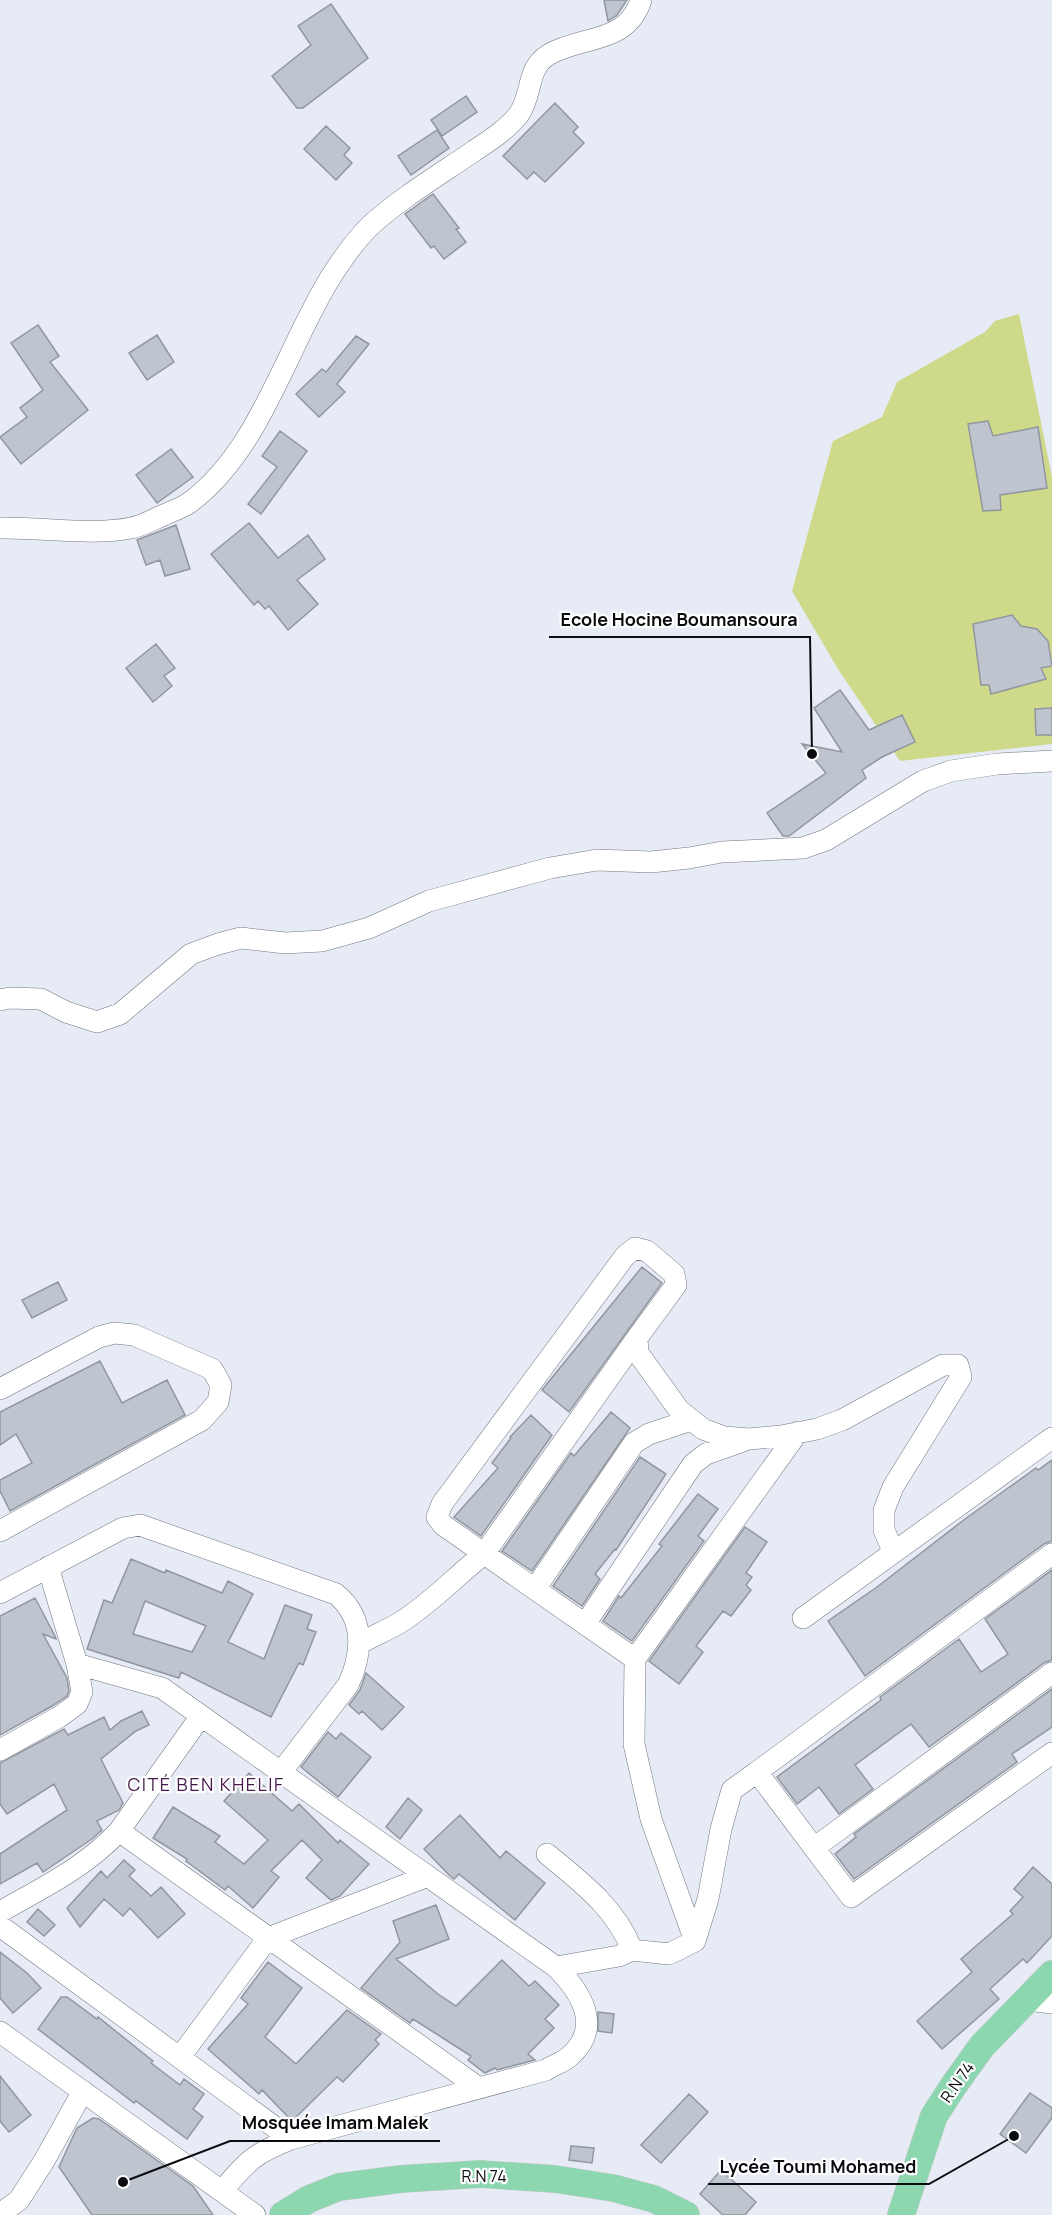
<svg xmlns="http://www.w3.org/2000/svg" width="1052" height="2215" font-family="Manrope,sans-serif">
  <rect width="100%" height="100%" fill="#e6ebf5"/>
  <path fill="#cfd98a" d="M1019 314 1052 477V744L900 761 838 669 792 591 833 441 882 417 897 382 985 332 995 321Z"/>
  <path fill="#bfc5ce" stroke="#91969f" stroke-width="1.5" fill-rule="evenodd" d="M604 0H627L617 15 608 21Z
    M331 4 368 58 303 108H297L272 76 311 45 298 26Z
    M466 96 477 112 442 136 431 120Z
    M555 103 578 127 573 132 584 143 545 182 534 172 527 179 503 156Z
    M326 126 350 148 344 155 352 163 336 180 304 149Z
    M437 130 449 148 411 175 398 156Z
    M433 194 459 228 456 229 466 242 444 259 434 246 431 248 405 214Z
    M38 325 59 356 50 362 88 410 21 464 0 437 27 417 20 408 43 390 11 343Z
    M157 335 174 362 147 380 129 353Z
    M356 336 369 344 337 384 345 392 319 417 296 394 322 369 326 372Z
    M988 421 993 436 1038 427 1047 488 1000 495 1001 510 983 511 968 424Z
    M280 431 307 451 261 514 248 504 277 467 262 456Z
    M171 449 193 477 157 503 136 475Z
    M249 523 278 558 308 535 325 559 297 580 318 604 288 630 269 606 265 609 258 601 254 605 211 554Z
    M176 525 190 569 165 576 160 560 146 565 137 540Z
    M1012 615 1021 626 1037 629 1048 641 1052 666 1041 668 1046 679 991 694 989 685H981L973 624Z
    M156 644 175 668 164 676 172 686 153 702 126 668Z
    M840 690 869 730 902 715 915 742 882 757 862 770 866 778 789 836H783L767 813 826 773 802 744 842 752 814 708Z
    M1052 708V735H1036L1035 709Z
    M642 1267 662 1283 569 1412 542 1390Z
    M58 1282 67 1300 32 1318 22 1300Z
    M100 1361 122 1403 167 1380 185 1415 10 1511 0 1491V1480L32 1463 16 1434 0 1445V1412Z
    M611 1412 630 1428 532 1571 502 1551 571 1453 574 1456Z
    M531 1415 552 1435 481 1536 454 1517 498 1468 492 1463 511 1438 510 1437Z
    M640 1457 666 1474 616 1550 615 1549 595 1574 600 1579 582 1606 553 1586Z
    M1052 1460V1541L1044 1544 865 1676 828 1621 877 1587 965 1519 1036 1468 1038 1470Z
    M698 1494 718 1509 698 1536 704 1541 632 1641 603 1621 619 1596 621 1598 662 1546 659 1544Z
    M745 1527 767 1542 746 1573 752 1577 746 1585 751 1590 731 1616 723 1611 696 1646 703 1652 679 1684 649 1661Z
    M131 1559 165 1573 166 1570 222 1593 228 1581 253 1594 228 1642 264 1659 285 1605 312 1615 307 1629 316 1632 303 1665 299 1663 271 1717 181 1672 179 1678 87 1649 104 1600 112 1603ZM145 1601 206 1626 192 1652 133 1634Z
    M1052 1570V1660L1044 1663 929 1747 911 1724 855 1765 873 1789 839 1814 819 1787 797 1804 777 1777 881 1700 880 1697 959 1639 981 1672 1008 1654 985 1619Z
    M35 1598 55 1636 56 1639 43 1634 67 1678 69 1691 67 1696 52 1706 0 1735V1616Z
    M366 1673 404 1707 382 1730 362 1711 359 1714 349 1705 360 1690Z
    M1052 1689V1727L1012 1754 1017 1762 854 1879 835 1854 856 1837 854 1834Z
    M142 1711 149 1725 136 1731 101 1759 123 1803 119 1810 97 1821 102 1830 92 1839 43 1872 37 1863 0 1884V1854L67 1810 54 1784 7 1814 0 1804V1763L64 1729 68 1735 104 1717 110 1730 121 1721Z
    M328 1732 336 1739 341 1733 371 1757 338 1797 301 1767Z
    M249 1773 292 1811 299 1804 338 1843 340 1840 369 1864 340 1896 331 1900 306 1878 322 1860 302 1840 271 1871 279 1877 253 1908 228 1886 225 1890 186 1861 187 1859 153 1838 173 1807 220 1836 215 1842 244 1864 268 1840 224 1801Z
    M408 1798 422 1810 400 1839 386 1827Z
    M460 1815 500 1858 506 1851 545 1883 515 1920 459 1874 454 1879 450 1876 424 1849Z
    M124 1860 135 1870 129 1876 151 1896 161 1887 185 1914 158 1938 130 1908 123 1916 104 1899 80 1927 67 1908 101 1871 107 1878Z
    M1033 1867 1052 1884V1936L1027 1963 1023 1959 990 1989 999 1999 942 2049 917 2021 972 1972 961 1959 1013 1914 1010 1911 1023 1897 1014 1889Z
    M436 1905 449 1939 396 1959 438 1994 456 2006 502 1960 529 1986 535 1981 559 2005 545 2019 554 2028 528 2054 535 2060 497 2070 495 2068 485 2073 468 2060 471 2056 413 2019 410 2023 361 1988 400 1942 393 1921Z
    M38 1909 55 1925 44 1936 27 1922Z
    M0 1952 27 1973 41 1988 13 2013 0 1998Z
    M268 1962 302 1988 265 2037 296 2064 347 2010 381 2034 375 2040 379 2044 343 2082 337 2077 292 2121 262 2090 259 2094 208 2049 248 2004 241 1998Z
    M61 1997H67L97 2019 98 2017 153 2061 151 2063 180 2085 184 2079 204 2094 193 2109 203 2117 187 2139 136 2101 134 2103 38 2029Z
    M598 2012 614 2014 612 2033 598 2031Z
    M0 2076 31 2115 9 2132 0 2121Z
    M1030 2093 1052 2108V2118L1026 2153 1000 2134Z
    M689 2094 708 2112 661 2163 641 2145Z
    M93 2118 99 2119 193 2186 213 2215H92L59 2167 77 2128Z
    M571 2146 594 2148 592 2163 569 2160Z
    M721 2170 756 2202 745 2215H723L700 2194Z"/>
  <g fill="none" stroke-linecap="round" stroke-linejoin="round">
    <defs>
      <path id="minor" d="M0 528C43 527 90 536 131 528 142 526 154 519 164 515 172 511 182 508 189 503 260 451 286 348 332 275 343 258 356 239 371 225 402 197 439 175 474 151 489 141 508 129 519 114 533 94 526 69 548 55 581 35 627 45 641 0
        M0 1000 10 998 41 999 66 1012 97 1022 120 1014 191 954 218 944 241 938 285 943 322 941 369 928 429 901 550 868 597 860 651 862 689 858 722 852 803 848 826 840 923 781 951 771 997 764 1052 761
        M0 1389 99 1337 114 1333 134 1335 212 1369 221 1385 218 1402 202 1420 0 1531
        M798 1432 635 1659 443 1525 437 1517 442 1504 625 1256 635 1248 647 1251 674 1274 676 1285 637 1338 638 1353 679 1410 703 1429 724 1437 749 1439 781 1436 817 1429 842 1420 943 1365H958L961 1377 893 1487 884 1510V1530L893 1551
        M1052 1554 757 1772 851 1897 1052 1753
        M535 1589 634 1443 649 1434 691 1420
        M0 1593 123 1528 140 1525 336 1594C365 1618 363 1653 348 1685L281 1772
        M803 1618 1052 1438
        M585 1624 693 1464 706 1454 743 1441
        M359 1644C373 1636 388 1630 401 1622 431 1603 456 1576 484 1554L637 1338
        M635 1659 634 1744 651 1819 695 1941
        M77 1664 162 1688 556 1967C581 1992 603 2027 570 2056 564 2062 553 2065 546 2070L291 2139C255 2153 247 2161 222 2191
        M0 1750 59 1717 77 1704 82 1692 77 1664 48 1567
        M119 1831 479 2088
        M814 1848 1052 1673
        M547 1854C581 1882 616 1908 632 1950L619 1956 556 1967
        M0 1912C42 1888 86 1867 119 1831L201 1716
        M0 1926 291 2139
        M632 1950 669 1954 695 1941 708 1899 721 1829 732 1790 757 1772
        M1027 2000 1052 2003
        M0 2032 255 2215
        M180 2057 268 1938 428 1876
        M0 2214 19 2200 44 2161 83 2091"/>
      <path id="major" d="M283 2215 309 2199 339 2187 401 2179 480 2174 555 2179 613 2188 654 2199 686 2215
        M901 2215 934 2116 954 2085 982 2046 1052 1974"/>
    </defs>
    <use href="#minor" stroke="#737780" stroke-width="22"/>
    <use href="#major" stroke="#c9caca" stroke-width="28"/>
    <use href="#minor" stroke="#fff" stroke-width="21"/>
    <use href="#major" stroke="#8cd6b0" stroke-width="27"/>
  </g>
  <g text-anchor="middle" stroke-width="4.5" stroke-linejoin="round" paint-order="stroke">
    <g font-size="16" fill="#0a0c0f" stroke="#fff">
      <text transform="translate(957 2082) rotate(-55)" y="6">R.N 74</text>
      <text x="484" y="2182">R.N 74</text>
    </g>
    <g font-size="18" letter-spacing="1.5" fill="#45194c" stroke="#fff">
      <text x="206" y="1791">CITÉ BEN KHELIF</text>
    </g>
  </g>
  <path fill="none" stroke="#0a0c0f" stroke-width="2" d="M812 754L810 637H549M123 2182L230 2141H440M1014 2136L929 2184H708"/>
  <g fill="#0a0c0f" stroke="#fff" stroke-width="2">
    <circle cx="812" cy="754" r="6"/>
    <circle cx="123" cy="2182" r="6"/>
    <circle cx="1014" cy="2136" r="6"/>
  </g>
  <g font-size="18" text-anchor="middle" font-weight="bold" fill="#0a0c0f" stroke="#fff" stroke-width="4.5" stroke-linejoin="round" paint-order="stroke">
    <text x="679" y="626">Ecole Hocine Boumansoura</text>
    <text x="335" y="2129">Mosquée Imam Malek</text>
    <text x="818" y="2173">Lycée Toumi Mohamed</text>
  </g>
</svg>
